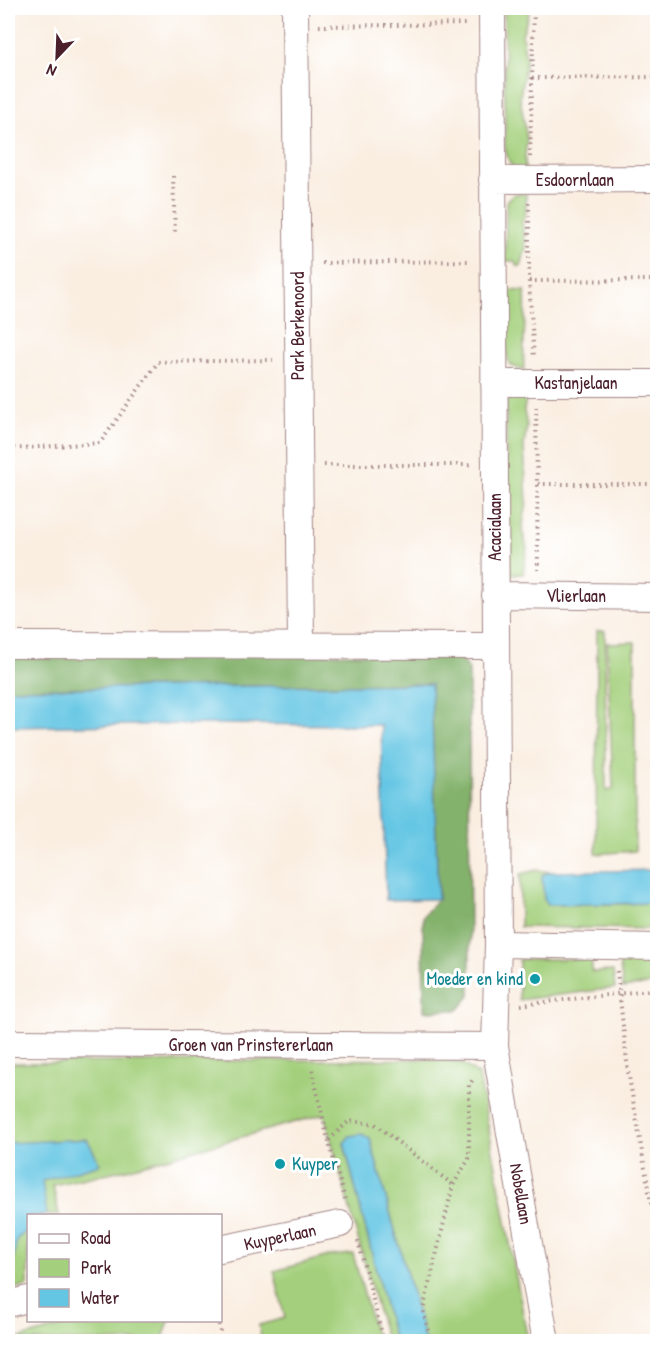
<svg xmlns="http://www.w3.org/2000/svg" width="665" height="1349" font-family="'Patrick Hand',sans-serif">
  <rect width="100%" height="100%" fill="#fff"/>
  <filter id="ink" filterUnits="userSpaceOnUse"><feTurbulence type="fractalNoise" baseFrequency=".0167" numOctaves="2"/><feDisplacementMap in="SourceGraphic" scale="12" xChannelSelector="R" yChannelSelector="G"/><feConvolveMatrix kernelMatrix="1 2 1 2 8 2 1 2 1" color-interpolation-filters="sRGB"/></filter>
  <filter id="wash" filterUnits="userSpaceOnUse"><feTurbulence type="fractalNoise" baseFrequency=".008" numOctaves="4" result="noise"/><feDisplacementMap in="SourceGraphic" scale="24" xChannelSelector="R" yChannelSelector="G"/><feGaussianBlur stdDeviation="1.35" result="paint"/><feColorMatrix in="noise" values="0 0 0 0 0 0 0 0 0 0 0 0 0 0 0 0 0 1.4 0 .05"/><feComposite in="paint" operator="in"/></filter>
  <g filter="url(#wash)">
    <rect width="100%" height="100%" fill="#faeee1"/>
    <path fill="#a4d07d" stroke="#777854" stroke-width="1.5" d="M504 8H528L529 13 522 35 526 59 520 97 527 140 525 156V175C511 170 508 162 505 147Z
      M514 194H526V212L522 222 526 248 521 266H516L515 261H505L506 210 507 201Z
      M506 290 525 291C527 317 522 343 524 370 519 369 514 368 510 364 503 354 506 305 506 290Z
      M527 388 524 411 527 426 524 446 527 502 522 530 527 548 523 574H507L506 407 509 395Z
      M597 631H605L606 791 613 789 607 643 635 642V851L596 854Z
      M537 870 550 872 542 875 548 905 657 903V929L520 927V874Z
      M524 959H592V972L613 971 615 988 519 1000V960Z
      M619 959H657V983L623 988Z
      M427 1059C451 1060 460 1059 479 1076L528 1341H425L370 1139 344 1143 394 1341H386L324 1114 127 1169 53 1185 59 1215 28 1216V1286L8 1290V1063Z
      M353 1254 377 1341H249L261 1337 259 1325 285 1318 274 1271 329 1256Z
      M84 1320H169V1321L162 1341H11Z"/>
    <path fill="#83b26c" stroke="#66684c" stroke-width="1.5" d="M8 654H454L469 669 470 996 458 1010 424 1011 423 916 438 899 430 684 8 689Z"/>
    <path fill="#65c6e4" stroke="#587288" stroke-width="1.5" d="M431 684 438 899 386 900 381 725 191 724 8 727V689Z
      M657 870V903L548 905 544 899 542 875 550 872Z
      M362 1134 370 1139 425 1341H394L344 1143 350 1136Z
      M87 1139 100 1164 42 1181 47 1215 28 1216V1230L17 1239 12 1265 8 1266V1143Z"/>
  </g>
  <g filter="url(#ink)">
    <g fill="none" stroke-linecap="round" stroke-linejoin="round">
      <defs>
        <path id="minor" d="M295 8 301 644
          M492 8 498 944 495 1046 546 1342
          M492 180 658 179
          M494 383H658
          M495 595 658 597
          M8 645 496 646
          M498 944 658 947
          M8 1043 495 1046
          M220 1249 340 1224
          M8 1304 28 1299"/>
      </defs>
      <use href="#minor" stroke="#a28686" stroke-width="28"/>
      <path stroke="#a28686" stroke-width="4" stroke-dasharray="1.5 4.5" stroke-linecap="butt" d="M319 26 467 24
        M532 78 658 77
        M530 157 534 8
        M173 176 175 234
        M529 203V281L534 358
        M322 263 471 261
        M529 281 658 280
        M536 407 538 570
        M8 449 100 443 158 362 273 360
        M324 465H470
        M538 484H658
        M617 971 628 1071 652 1209
        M521 1005 658 989
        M312 1070 328 1140 345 1199
        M329 1140 349 1121 375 1124 453 1185
        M358 1241 384 1342
        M210 1342 221 1338 218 1320
        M431 1342 423 1310 453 1185 469 1159V1085L475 1077"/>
      <use href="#minor" stroke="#fff" stroke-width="26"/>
    </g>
  </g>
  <g fill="#0f9aa8" stroke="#fff" stroke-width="2">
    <circle cx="535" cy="979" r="6"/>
    <circle cx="280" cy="1164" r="6"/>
  </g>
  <g text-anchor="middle" stroke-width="6" stroke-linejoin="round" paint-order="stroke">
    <g font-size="18" fill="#4a1f2b" stroke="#fff">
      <text x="575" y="186">Esdoornlaan</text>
      <text transform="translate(298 326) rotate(-90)" y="6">Park Berkenoord</text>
      <text x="576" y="389">Kastanjelaan</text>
      <text transform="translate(495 527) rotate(-90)" y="6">Acacialaan</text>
      <text x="576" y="602">Vlierlaan</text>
      <text x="251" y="1051">Groen van Prinstererlaan</text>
      <text transform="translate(521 1194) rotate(80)" y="6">Nobellaan</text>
      <text transform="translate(280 1237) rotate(-12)" y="6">Kuyperlaan</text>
    </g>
    <g font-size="18" fill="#0d838f" stroke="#fff" text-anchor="end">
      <text x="523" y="985">Moeder en kind</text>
      <text x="292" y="1170" text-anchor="start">Kuyper</text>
    </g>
  </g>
  <rect width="665" height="1349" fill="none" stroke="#fff" stroke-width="30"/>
  <rect x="27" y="1214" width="195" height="108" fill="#ffffff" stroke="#b7a5aa" stroke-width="1.5"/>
  <rect x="39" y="1234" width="30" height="9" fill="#ffffff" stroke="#b7a5aa" stroke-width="1.5"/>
  <text x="81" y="1244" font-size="18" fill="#4a1f2b">Road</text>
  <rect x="39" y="1259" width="30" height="18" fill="#a4d07d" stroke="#b7a5aa" stroke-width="1.5"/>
  <text x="81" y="1274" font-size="18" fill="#4a1f2b">Park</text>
  <rect x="39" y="1289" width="30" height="18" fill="#65c6e4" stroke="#b7a5aa" stroke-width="1.5"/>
  <text x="81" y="1304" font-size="18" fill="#4a1f2b">Water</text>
  <g transform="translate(57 57) rotate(203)" stroke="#ffffff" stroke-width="4.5" paint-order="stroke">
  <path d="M0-4.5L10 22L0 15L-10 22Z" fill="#4a1f2b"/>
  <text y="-9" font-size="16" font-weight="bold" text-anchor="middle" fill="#4a1f2b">N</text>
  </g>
</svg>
